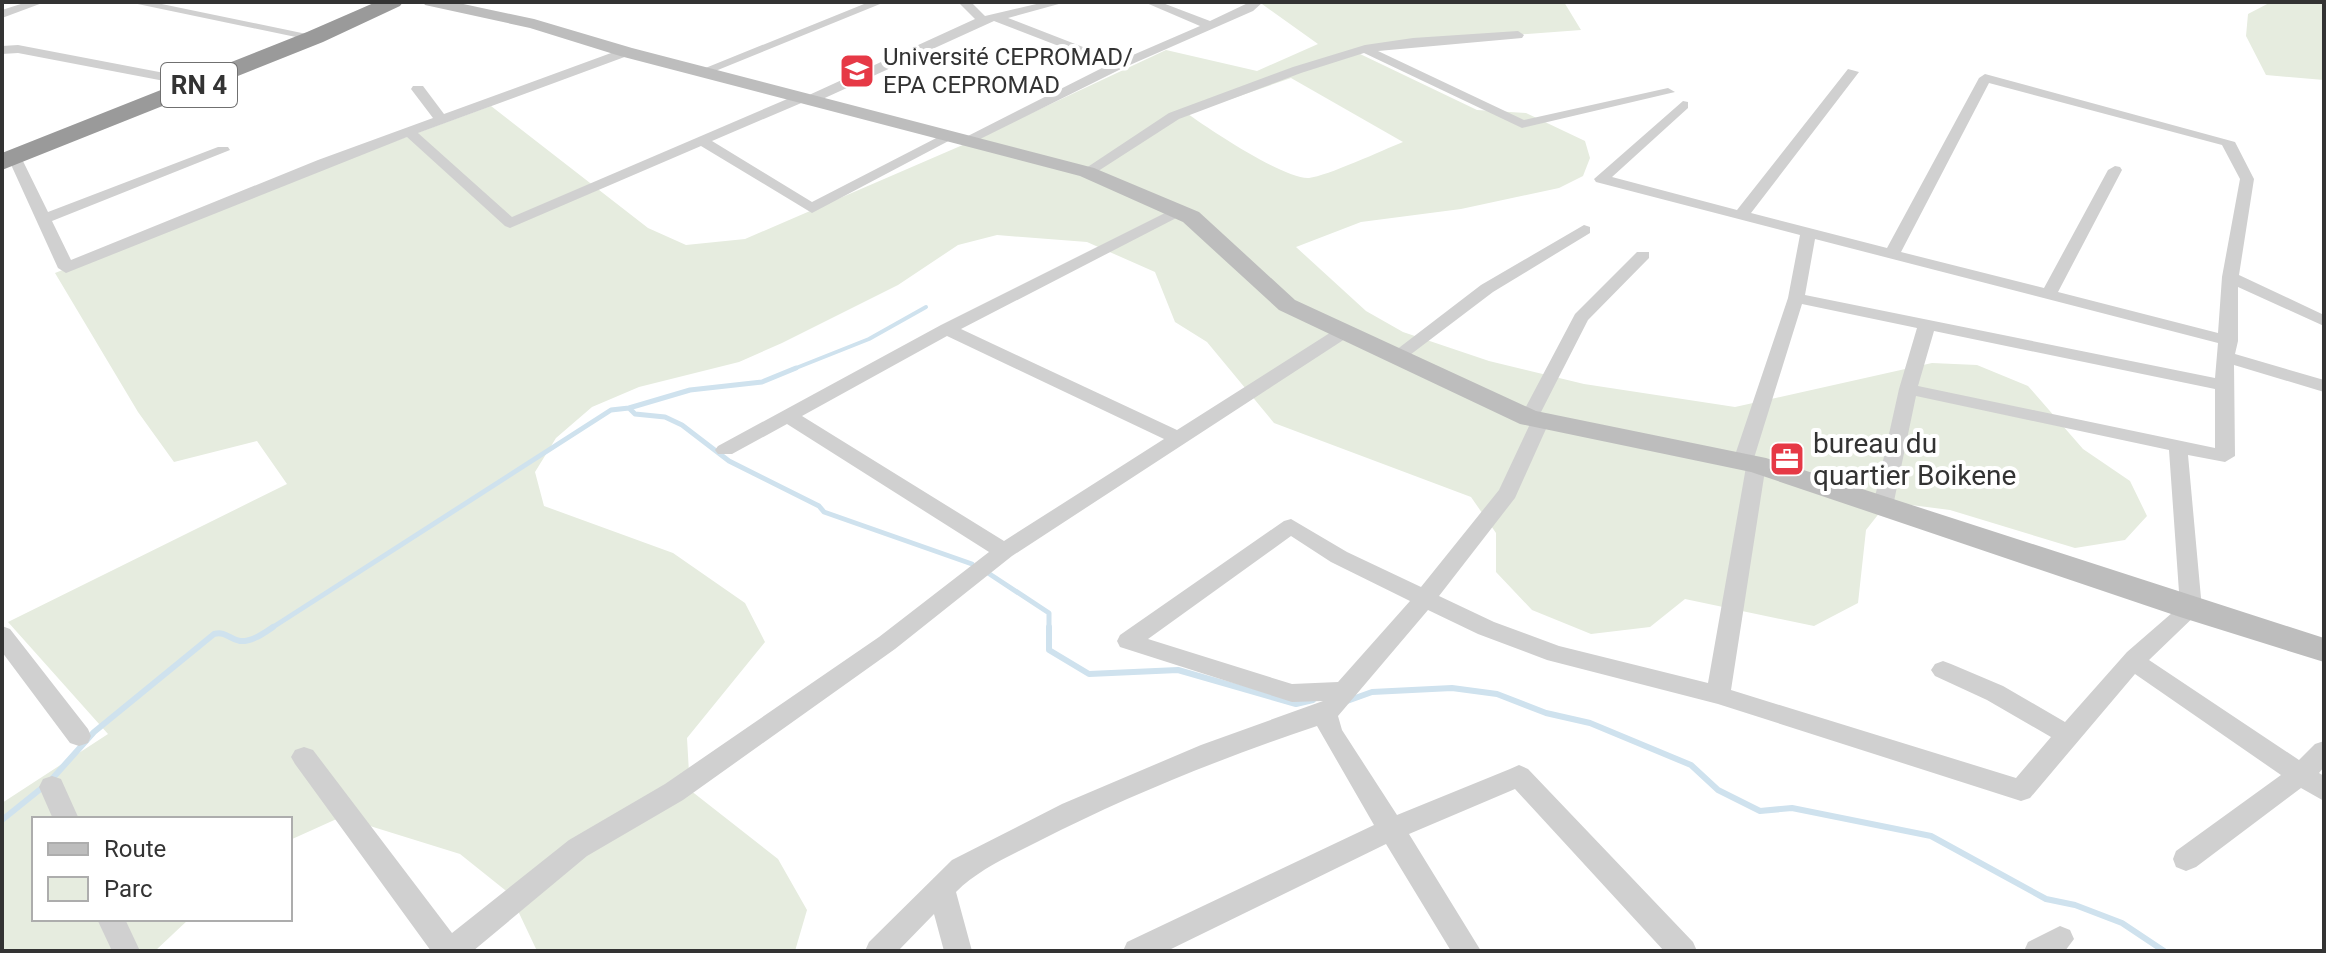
<svg xmlns="http://www.w3.org/2000/svg" width="2326" height="953" font-family="Roboto,sans-serif">
  <rect width="100%" height="100%" fill="#fff"/>
  <path fill="#e6ecdf" fill-rule="evenodd" d="M1265 2H1564L1581 30 1512 35 1358 53 1477 110 1526 113 1585 141 1590 158 1583 176 1559 188 1461 209 1361 222 1296 247 1366 311 1403 332 1489 361 1584 384 1735 407 1932 363 1977 365 2028 386 2083 449 2130 481 2147 516 2125 540 2075 548 1950 510 1888 502 1866 530 1858 603 1814 626 1685 599 1650 627 1591 634 1532 610 1496 572V533L1471 497 1274 423 1207 342 1175 322 1155 272 1087 242 997 235 958 245 898 285 782 343 739 362 639 387 592 407 556 438 535 472 544 506 673 553 745 603 765 642 687 738 690 790 778 859 807 910 795 951H537L510 894 460 854 341 817 290 840V819H34V919H189L155 951H2V803L108 734 8 622 287 484 257 441 174 462 138 412 55 273 316 170 491 106 648 228 686 245 745 239 965 144 1166 50 1257 71 1318 44 1262 4ZM1291 78 1403 142C1383 150 1327 176 1309 178 1285 180 1209 129 1188 114Z
    M2271 2H2324V80L2266 75 2246 36 2248 14Z"/>
  <g fill="none" stroke-linecap="round" stroke-linejoin="round">
    <path stroke="#cfe2ee" stroke-width="4" d="M791 370 869 339 926 307"/>
    <path stroke="#cfe2ee" stroke-width="5" d="M629 408 690 390 762 382 796 368
      M985 571 1049 613V629
      M270 629 611 410 629 408 635 414 665 417 682 425 729 461 819 506 824 512 972 564"/>
    <path stroke="#cfe2ee" stroke-width="6" d="M1049 627V650L1089 674 1178 670 1296 704 1313 700
      M1347 701 1372 692 1452 688 1497 694 1546 713 1590 723 1691 765 1718 790 1760 811 1792 808 1931 836 2046 899 2075 905 2122 923 2164 951
      M51 780 94 732 214 634C226 631 229 639 240 641 252 642 264 633 273 627
      M2 820 43 787"/>
    <path fill="#d0d0d0" fill-rule="evenodd" d="M27 2H45L2 18V10Z
      M128 2H152L321 37 315 41Z
      M869 2H885L708 74 698 71Z
      M958 2H971L985 16 1045 2H1066L1008 18 1119 61 1200 26 1144 2H1160L1210 21 1250 2H1263L1253 11 1123 68 972 143 960 140 1108 65 994 21 816 102 806 101 712 141 812 202 946 133 958 136 812 213 701 146 510 228 505 226 407 137 66 273 58 268 8 158 10 155H20L48 212 218 147H228L230 150 52 221 71 260 318 160 433 118 411 89 413 86H423L444 114 622 49H630V55L418 133 512 217 799 94 809 95 975 19Z
      M1518 31 1524 35 1522 38 1378 51 1524 120 1668 88 1675 92 1522 128 1364 53 1301 73 1179 119 1092 175 1087 176 1080 172 1169 113 1293 67 1365 45 1413 38Z
      M18 45 201 80 207 84 201 88 18 53 2 54V46Z
      M1848 69 1859 72 1751 213 1887 248 1979 78 1985 74 2235 142 2254 179 2239 275 2324 315V326L2238 287V341L2235 354 2324 380V392L2234 365 2235 456 2225 462 2188 455 2202 609 2149 660 2299 760 2315 744 2324 741V767L2319 773 2324 776V801L2301 788 2196 867 2186 871 2176 867 2173 859 2176 851 2281 775 2135 674 2030 798 2021 801 1718 704 1547 660 1478 634 1428 610 1338 716 1342 730 1397 815 1510 769 1519 765 1528 769 1693 942 1697 951H1664L1515 789 1409 834 1481 951H1451L1386 844 1167 951H1123L1127 942 1374 825 1317 726C1222 758 1129 795 1039 841 1010 856 979 869 956 892L972 951H944L934 914 898 951H865L869 942 952 860 1062 804 1201 745 1323 701 1292 702 1120 647 1117 641 1120 635 1284 521 1291 519 1347 552 1421 587 1499 490 1530 424 1520 418 1575 314 1637 252H1649V258L1588 320 1540 414 1550 420 1515 498 1439 596 1494 622 1559 646 1708 683 1746 467 1736 466 1733 461 1788 298 1800 235 1596 182 1594 179 1683 101 1688 102V108L1612 177 1737 210ZM1989 83 2222 145 2240 179 2222 277 2218 333 2058 292 2122 170 2120 167 2115 166 2108 170 2044 288 1901 252ZM1815 239 2218 343 2215 378 1805 295ZM1802 304 1917 328 1899 389 1873 506 1876 511 1883 513 1893 506 1916 396 2169 450 2180 606 2127 652 2065 722 2003 686 1951 664 1943 661 1935 664 1931 670 1935 676 1987 700 2051 737 2016 778 1731 690 1766 464 1763 459 1754 458ZM1934 331 2215 389V448L1918 386ZM1291 536 1331 562 1410 601 1338 682 1292 684 1148 639Z
      M1179 206 1184 208V214L961 329 1177 430 1336 329H1348L1351 333 1348 337 1012 556 895 649 683 800 587 856 473 951H431L295 764 291 757 295 750 304 747 313 750 452 933 569 840 665 784 879 637 989 552 787 424 732 454H718L715 450 718 446 941 325ZM947 336 1164 439 1004 541 802 416Z
      M1584 225 1590 227V233L1493 292 1402 361 1396 362 1387 357 1481 285Z
      M2 626 10 629 88 729 91 736 88 743 79 746 70 743 2 652Z
      M52 776 61 779 79 819H53L39 787 43 779Z
      M97 919H125L140 951H112Z
      M2060 926 2070 930 2074 939 2065 951H2024L2028 942Z"/>
    <path fill="#bdbdbd" fill-rule="evenodd" d="M423 2H454L534 19 632 48 1094 168 1199 212 1295 300 1536 411 1766 458 2324 638V662L2180 617 1751 472 1520 424 1279 310 1183 222 1080 176 620 56 530 28 425 5Z"/>
    <path fill="#9a9a9a" fill-rule="evenodd" d="M376 2H403L400 6 323 42 2 170V153L307 32Z"/>
  </g>
  <defs>
    <symbol id="university-square" viewBox="-11 -11 22 22"><rect x="-9" y="-9" width="18" height="18" rx="4" fill="#e63946" stroke="#fff"/><path d="M0-5L7-2L0 1L-7-2ZM-4 1L0 2.5L4 1V4Q0 6-4 4Z" fill="#fff"/></symbol>
    <symbol id="office-square" viewBox="-11 -11 22 22"><rect x="-9" y="-9" width="18" height="18" rx="4" fill="#e63946" stroke="#fff"/><path d="M-6-3h4V-5.5h4V-3h4V5H-6ZM-1-4.5V-3h2v-1.5ZM-6 0V1H6V0Z" fill="#fff"/></symbol>
  </defs>
  <g fill-rule="evenodd">
    <use href="#university-square" x="837" y="51" width="40" height="40"/>
    <use href="#office-square" x="1767" y="439" width="40" height="40"/>
  </g>
  <g text-anchor="middle" stroke-width="8" stroke-linejoin="round" paint-order="stroke">
    <g font-size="24" fill="#333" stroke="#fff" text-anchor="start">
      <text x="883" y="65">Université CEPROMAD/<tspan x="883" dy="28">EPA CEPROMAD</tspan></text>
    </g>
    <rect fill="#fff" stroke="#707070" stroke-width="2" x="161" y="63" width="76" height="44" rx="6"/>
    <g font-size="26" font-weight="bold" fill="#333">
      <text x="199" y="94">RN 4</text>
    </g>
    <g font-size="28" fill="#333" stroke="#fff" text-anchor="start">
      <text x="1813" y="453">bureau du<tspan x="1813" dy="32">quartier Boikene</tspan></text>
    </g>
  </g>
  <rect width="2326" height="953" fill="none" stroke="#333333" stroke-width="8"/>
  <rect x="32" y="817" width="260" height="104" fill="#ffffff" stroke="#adadad" stroke-width="2"/>
  <rect x="48" y="843" width="40" height="12" fill="#bdbdbd" stroke="#adadad" stroke-width="2"/>
  <text x="104" y="857" font-size="24" fill="#333333">Route</text>
  <rect x="48" y="877" width="40" height="24" fill="#e6ecdf" stroke="#adadad" stroke-width="2"/>
  <text x="104" y="897" font-size="24" fill="#333333">Parc</text>
</svg>
